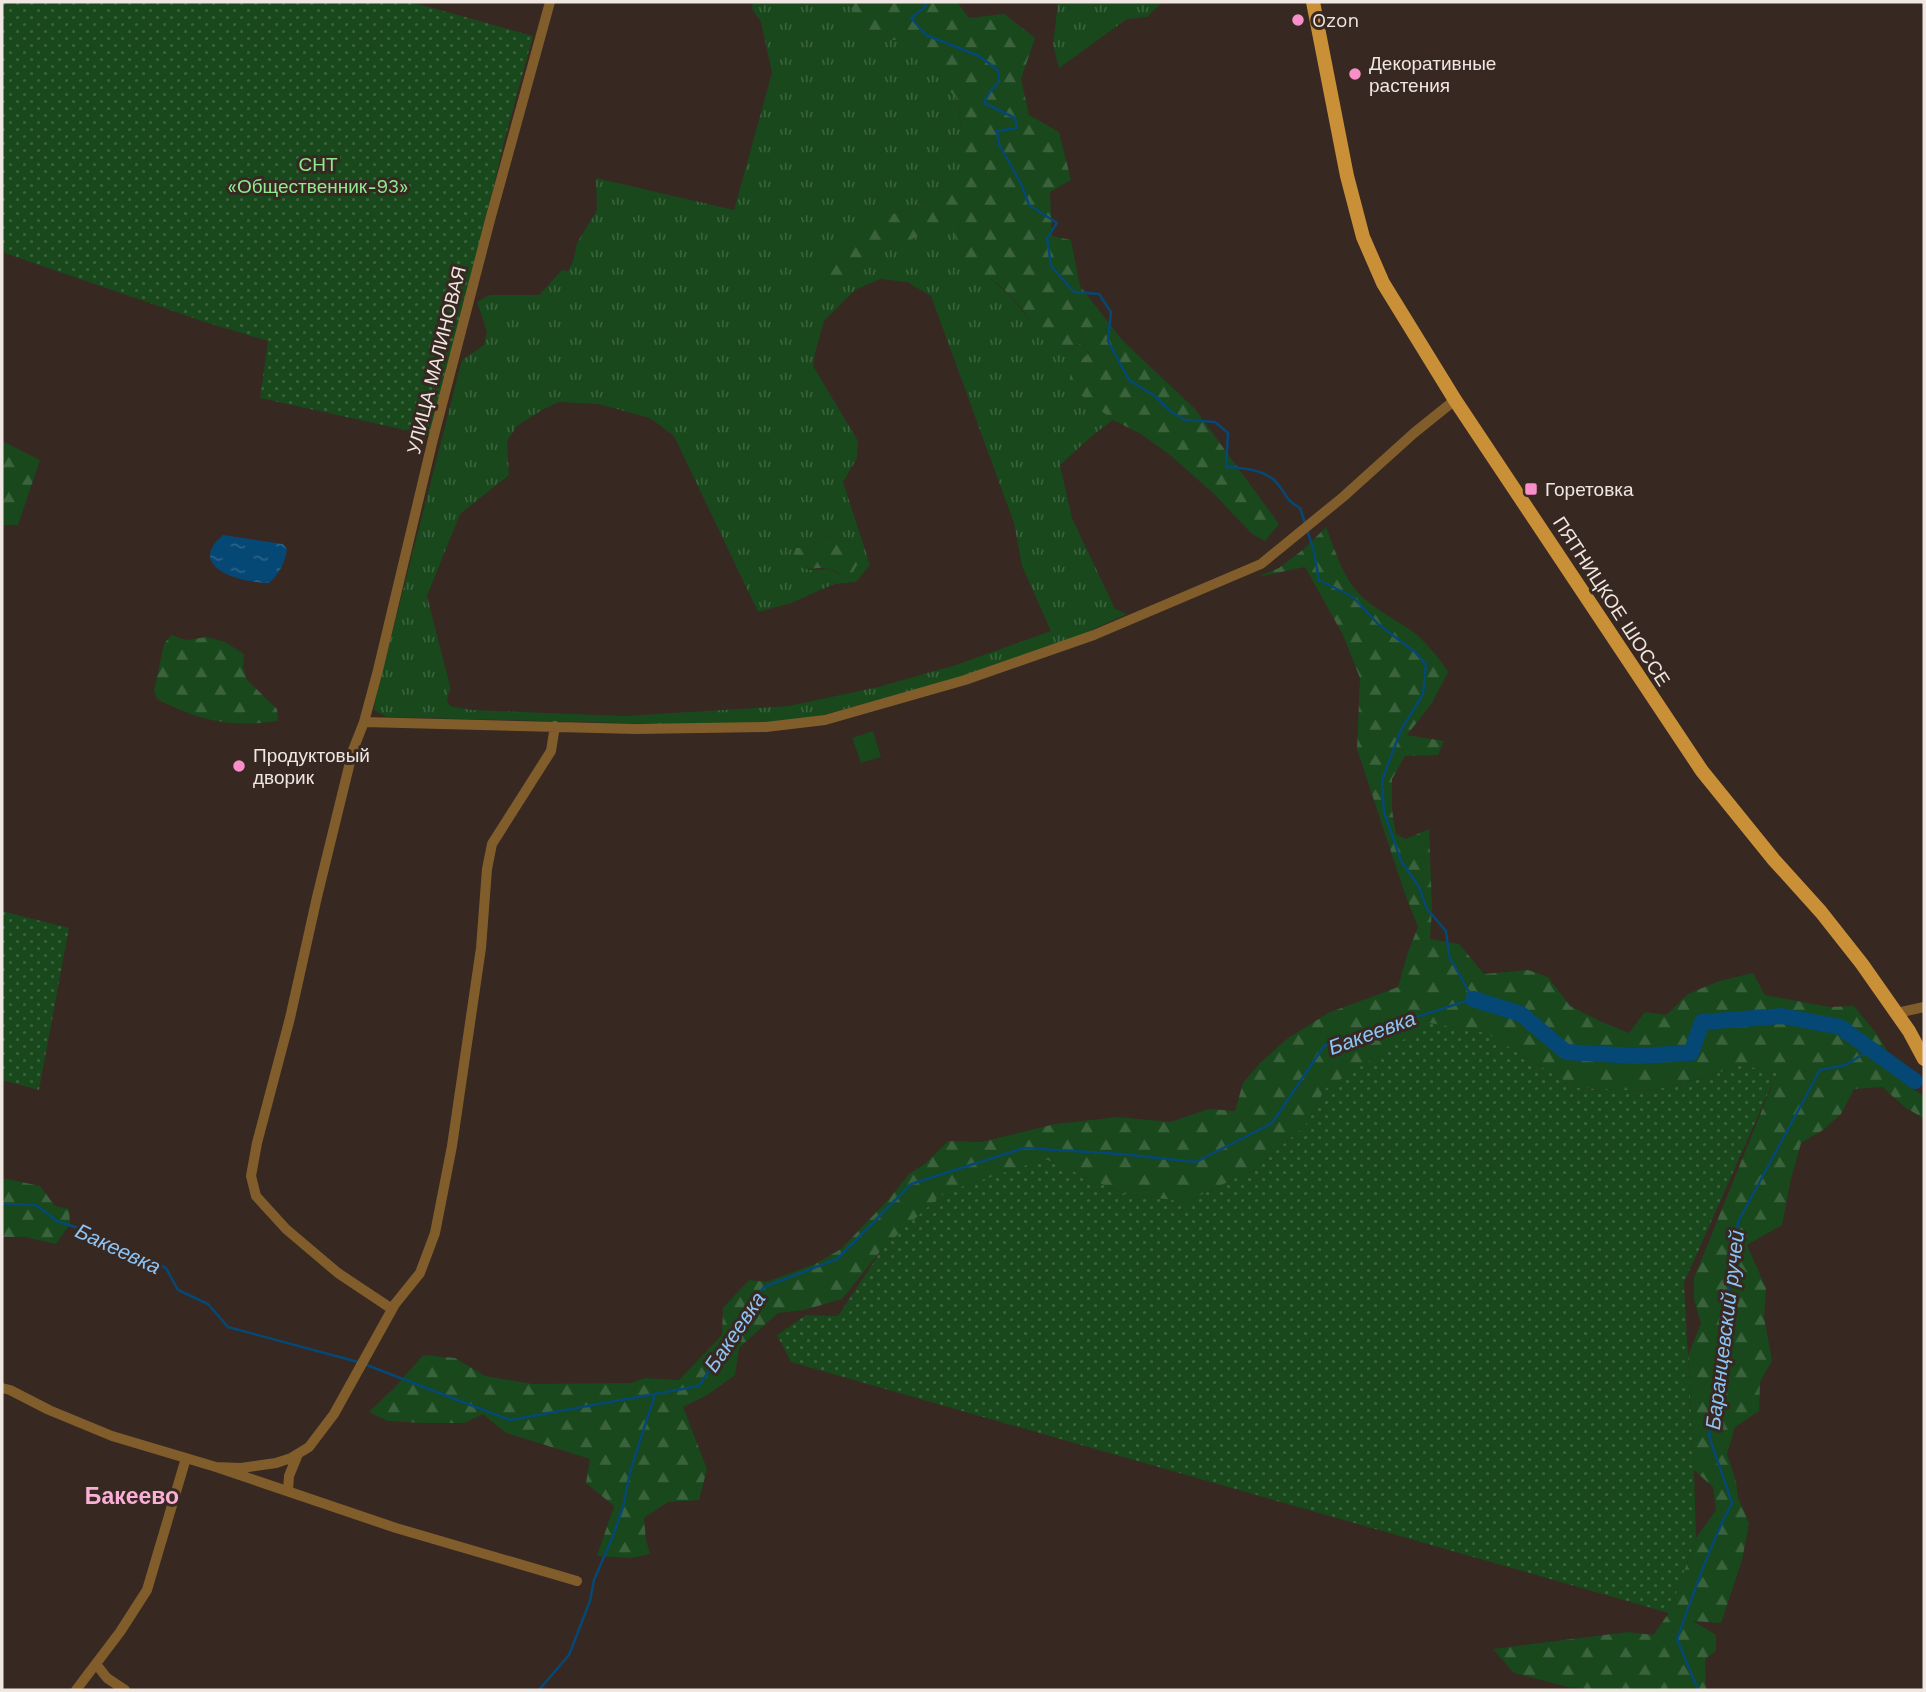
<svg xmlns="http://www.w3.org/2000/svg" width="1926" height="1692" font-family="'Work Sans',sans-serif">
  <defs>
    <pattern id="grass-tufts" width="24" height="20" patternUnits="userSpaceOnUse" patternTransform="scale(1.75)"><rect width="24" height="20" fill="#18481b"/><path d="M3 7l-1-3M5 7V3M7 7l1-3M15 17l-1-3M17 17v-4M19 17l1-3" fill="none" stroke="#3a623c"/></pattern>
    <pattern id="forest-firs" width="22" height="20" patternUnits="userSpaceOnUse" patternTransform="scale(1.75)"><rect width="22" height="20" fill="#18481b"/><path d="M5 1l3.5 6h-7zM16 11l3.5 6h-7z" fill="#3a623c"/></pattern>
    <pattern id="garden-dots" width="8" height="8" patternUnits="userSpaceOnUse" patternTransform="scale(1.75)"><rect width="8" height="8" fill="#18481b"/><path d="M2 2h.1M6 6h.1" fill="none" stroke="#3a623c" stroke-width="1.8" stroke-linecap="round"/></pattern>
    <pattern id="water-ripples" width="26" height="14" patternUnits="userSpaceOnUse" patternTransform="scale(1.75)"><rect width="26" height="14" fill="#064875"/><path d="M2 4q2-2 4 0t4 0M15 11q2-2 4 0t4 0" fill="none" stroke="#2b6288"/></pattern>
  </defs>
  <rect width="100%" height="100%" fill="#372822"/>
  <path fill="url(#grass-tufts)" fill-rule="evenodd" d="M753 2H846L873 40 906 39 956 98 964 141V176L936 198 893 214 832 292 878 254 921 235 953 229 962 259 989 277 1012 298 1030 321 1068 351 1081 343 1089 353 1071 368 1070 386 1113 420 1094 434 1060 465 1072 518 1115 609 1127 614 1083 634 980 672 823 715 787 721 736 725 659 724 387 717 374 710 376 696 462 360 484 345 487 332 477 302 490 295H539L562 270 568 271 573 261 577 243 597 210 596 178 734 210 772 73 761 22 752 9ZM880 279 907 282 931 296 1014 523 1022 566 1051 631 956 665 878 687 789 706 625 716 472 710 450 706 447 701 450 686 427 596 460 514 509 475 507 441 517 426 542 410 559 402 598 404 650 418 674 436 758 612 791 603 834 584 856 582 870 565 843 482 857 458 858 441 813 366 815 353 824 321 855 290ZM825 536 846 538 856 544 839 574 829 569 808 570 796 548H807Z
    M1058 2H1163L1147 17 1127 19 1059 68 1053 45Z"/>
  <path fill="url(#forest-firs)" d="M846 2H957L969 18 1004 14 1035 38 1021 79 1029 115 1059 132 1071 180 1050 192 1052 236 1071 240 1080 286 1122 340 1195 409 1279 524 1265 541 1252 534 1214 494 1170 455 1141 434 1113 420 1069 386 1071 368 1089 353 1081 343 1068 351H1050C1034 326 1016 296 991 279 985 275 976 275 969 274L962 259 953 230 921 235 878 254 832 292 818 265 848 234 893 214 936 198 964 175V141L956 98 906 40H873Z
    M2 441 40 460 18 525H2Z
    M1326 527C1333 545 1343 576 1356 590 1373 610 1397 619 1417 635 1429 646 1439 658 1448 672L1432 703 1407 735 1444 741 1438 755 1405 756 1392 779V810L1396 834 1406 839 1429 829 1432 907 1430 939 1459 944 1484 974 1528 970 1548 977 1570 1006 1602 1022 1629 1033 1645 1012 1666 1015 1688 994 1719 981 1753 973 1765 995 1830 1007 1854 1006 1876 1033 1899 1069 1908 1086 1924 1096 1923 1118 1906 1108 1882 1087 1854 1089 1841 1114 1823 1130 1801 1143 1791 1179 1782 1225 1747 1245 1766 1288 1764 1317 1772 1361 1760 1382 1759 1411 1735 1427 1727 1454 1736 1481 1738 1497 1749 1524 1742 1560 1721 1623 1693 1621 1716 1635V1651L1705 1659 1706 1690H1599L1568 1687 1514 1673 1493 1649 1628 1632 1653 1635 1669 1613 1696 1538 1716 1510 1713 1487 1694 1470 1688 1356 1701 1323 1694 1300V1278L1777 1073 1742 1065 1703 1078 1651 1091 1576 1088 1486 1033 1325 1089 1305 1126 1255 1169 1187 1202 1124 1194 1045 1159 883 1248 842 1299 804 1310 778 1313 739 1348 735 1375 707 1395 683 1407 707 1469 699 1500 668 1502 644 1518 646 1540 650 1554 631 1558 597 1556 614 1506 586 1483 590 1459 506 1433 483 1414 464 1423H424L388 1421 369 1412 397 1385 423 1355 455 1358 485 1376 533 1384 631 1383 645 1378 679 1380 722 1335 723 1308 749 1280 766 1282 815 1264 841 1249 888 1200 909 1174 926 1163 948 1141 982 1142 1055 1124 1118 1117 1171 1122 1209 1109 1235 1111 1243 1083 1260 1063 1287 1039 1328 1013 1398 987 1408 952 1418 927 1404 891 1357 749 1360 678 1343 635 1305 567 1257 577 1279 568 1304 549Z
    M825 536 846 538 856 544 860 560 850 577C842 575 835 570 828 569 810 565 805 577 792 558L796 548H807Z
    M171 635 186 640 207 637 225 642 244 654 243 667 247 680 277 709 278 721C231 728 199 721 157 699L154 691 164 644Z
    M2 1178 40 1186 55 1206 69 1209 70 1224 56 1244 25 1237H2Z"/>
  <path fill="#18481b" d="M873 731 881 757 861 763 852 738Z"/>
  <path fill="url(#garden-dots)" d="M2 2H411L533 36 504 142 437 437 260 398 268 341 205 322 7 254 2 250Z
    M2 911 69 928 39 1090 2 1080Z
    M1430 1023 1486 1033 1576 1088 1651 1091 1703 1078 1742 1065 1777 1073 1684 1283 1694 1470 1696 1538 1669 1613 791 1362 777 1335 806 1315 838 1316 883 1248 943 1193 1045 1159 1124 1194 1187 1202 1255 1169 1305 1126 1325 1089Z"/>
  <path fill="url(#water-ripples)" d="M223 535 283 544 287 549C285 563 279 574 269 583 243 583 184 568 223 535Z"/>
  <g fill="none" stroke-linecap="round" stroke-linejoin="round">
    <path stroke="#064875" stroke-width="2.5" d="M926 2 925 7 911 18 926 35 979 56 998 70 999 82 989 93 984 103 1015 118 1017 128 997 131 999 144 1022 186 1029 205 1057 223 1047 238 1051 266 1074 292 1099 294 1111 312 1108 341 1129 380 1155 396 1170 411 1185 420 1215 422 1228 433 1226 467C1241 468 1262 469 1274 480 1286 491 1283 499 1300 508L1305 523
      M2 1204 36 1205 57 1221 87 1231 166 1268 178 1290 208 1304 228 1327 358 1362
      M364 1364 510 1420 699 1386 764 1287 837 1259 911 1184 1024 1148 1121 1154 1196 1162 1272 1123 1324 1046 1473 999 1449 956 1446 931 1427 909 1419 887 1401 861 1384 812 1382 780 1401 730 1423 694 1426 665 1415 652 1378 624 1353 597 1319 580 1314 552 1307 529
      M539 1690 569 1655 590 1601 594 1580 613 1536 623 1507 630 1472 655 1394
      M1698 1690 1677 1639C1694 1593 1709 1546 1732 1503L1709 1436 1738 1222 1820 1070 1846 1065 1871 1049"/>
    <path stroke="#064875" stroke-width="16" d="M1473 999 1521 1014 1566 1052 1636 1056 1691 1053 1702 1022 1782 1016 1840 1027 1915 1081"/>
    <path stroke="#805d2a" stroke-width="10" d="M364 722 636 729 766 727 825 720 965 680 1094 635 1261 564 1343 497 1414 433 1455 400
      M1897 1013 1924 1007
      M392 1309 338 1273 286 1229 256 1196 251 1176 257 1143 290 1018 317 897 353 750 364 722 378 670 433 439 490 220 550 2
      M2 1388 10 1390 49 1410 112 1436 216 1467 396 1528 577 1581
      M216 1467 241 1468 276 1463 291 1458 309 1447 334 1414 395 1304 420 1273 435 1233 452 1146 481 948 487 869 492 844 551 751 555 726
      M288 1491 289 1476 298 1454
      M96 1664 107 1678 125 1690
      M76 1690 120 1632 147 1590 186 1458"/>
    <path stroke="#c99038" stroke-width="14" d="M1313 2 1347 176 1363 237 1383 283 1455 400 1702 771 1774 860 1821 912 1862 964 1909 1031 1924 1059"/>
  </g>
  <g fill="#f98fc9" stroke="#372822" stroke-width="2.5">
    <circle cx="1298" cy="20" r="7"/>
    <circle cx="1355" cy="74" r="7"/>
    <rect x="1524" y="482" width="14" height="14" rx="3.5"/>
    <circle cx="239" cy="766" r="7"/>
  </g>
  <g text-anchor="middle" stroke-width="6" stroke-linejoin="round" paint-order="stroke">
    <g font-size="19" fill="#f0e6e2" stroke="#372822" text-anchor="start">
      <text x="1312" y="27">Ozon</text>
      <text x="1369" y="70">Декоративные<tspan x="1369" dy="22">растения</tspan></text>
      <text x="1545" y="496">Горетовка</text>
      <text x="253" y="762">Продуктовый<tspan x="253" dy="22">дворик</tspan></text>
    </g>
    <g font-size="19" fill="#8feb91" stroke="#372822">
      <text x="318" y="171">СНТ<tspan x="318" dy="22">«Общественник-93»</tspan></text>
    </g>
    <g font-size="19" fill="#f0e6e2" stroke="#372822">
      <text transform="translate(436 360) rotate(-76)" y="7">УЛИЦА МАЛИНОВАЯ</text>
      <text transform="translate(1612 601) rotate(57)" y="7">ПЯТНИЦКОЕ ШОССЕ</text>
    </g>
    <g font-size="21" font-style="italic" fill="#8dc4f6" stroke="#372822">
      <text transform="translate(1372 1033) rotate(-20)" y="7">Бакеевка</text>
      <text transform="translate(118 1249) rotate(25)" y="7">Бакеевка</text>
      <text transform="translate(1725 1330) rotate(-83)" y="7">Баранцевский ручей</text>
      <text transform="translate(735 1332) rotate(-56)" y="7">Бакеевка</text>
    </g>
    <g font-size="23" font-weight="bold" fill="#faafd6" stroke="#372822">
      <text x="132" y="1504">Бакеево</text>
    </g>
  </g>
  <rect width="1926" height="1692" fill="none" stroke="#f0e6e2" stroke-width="7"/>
</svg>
